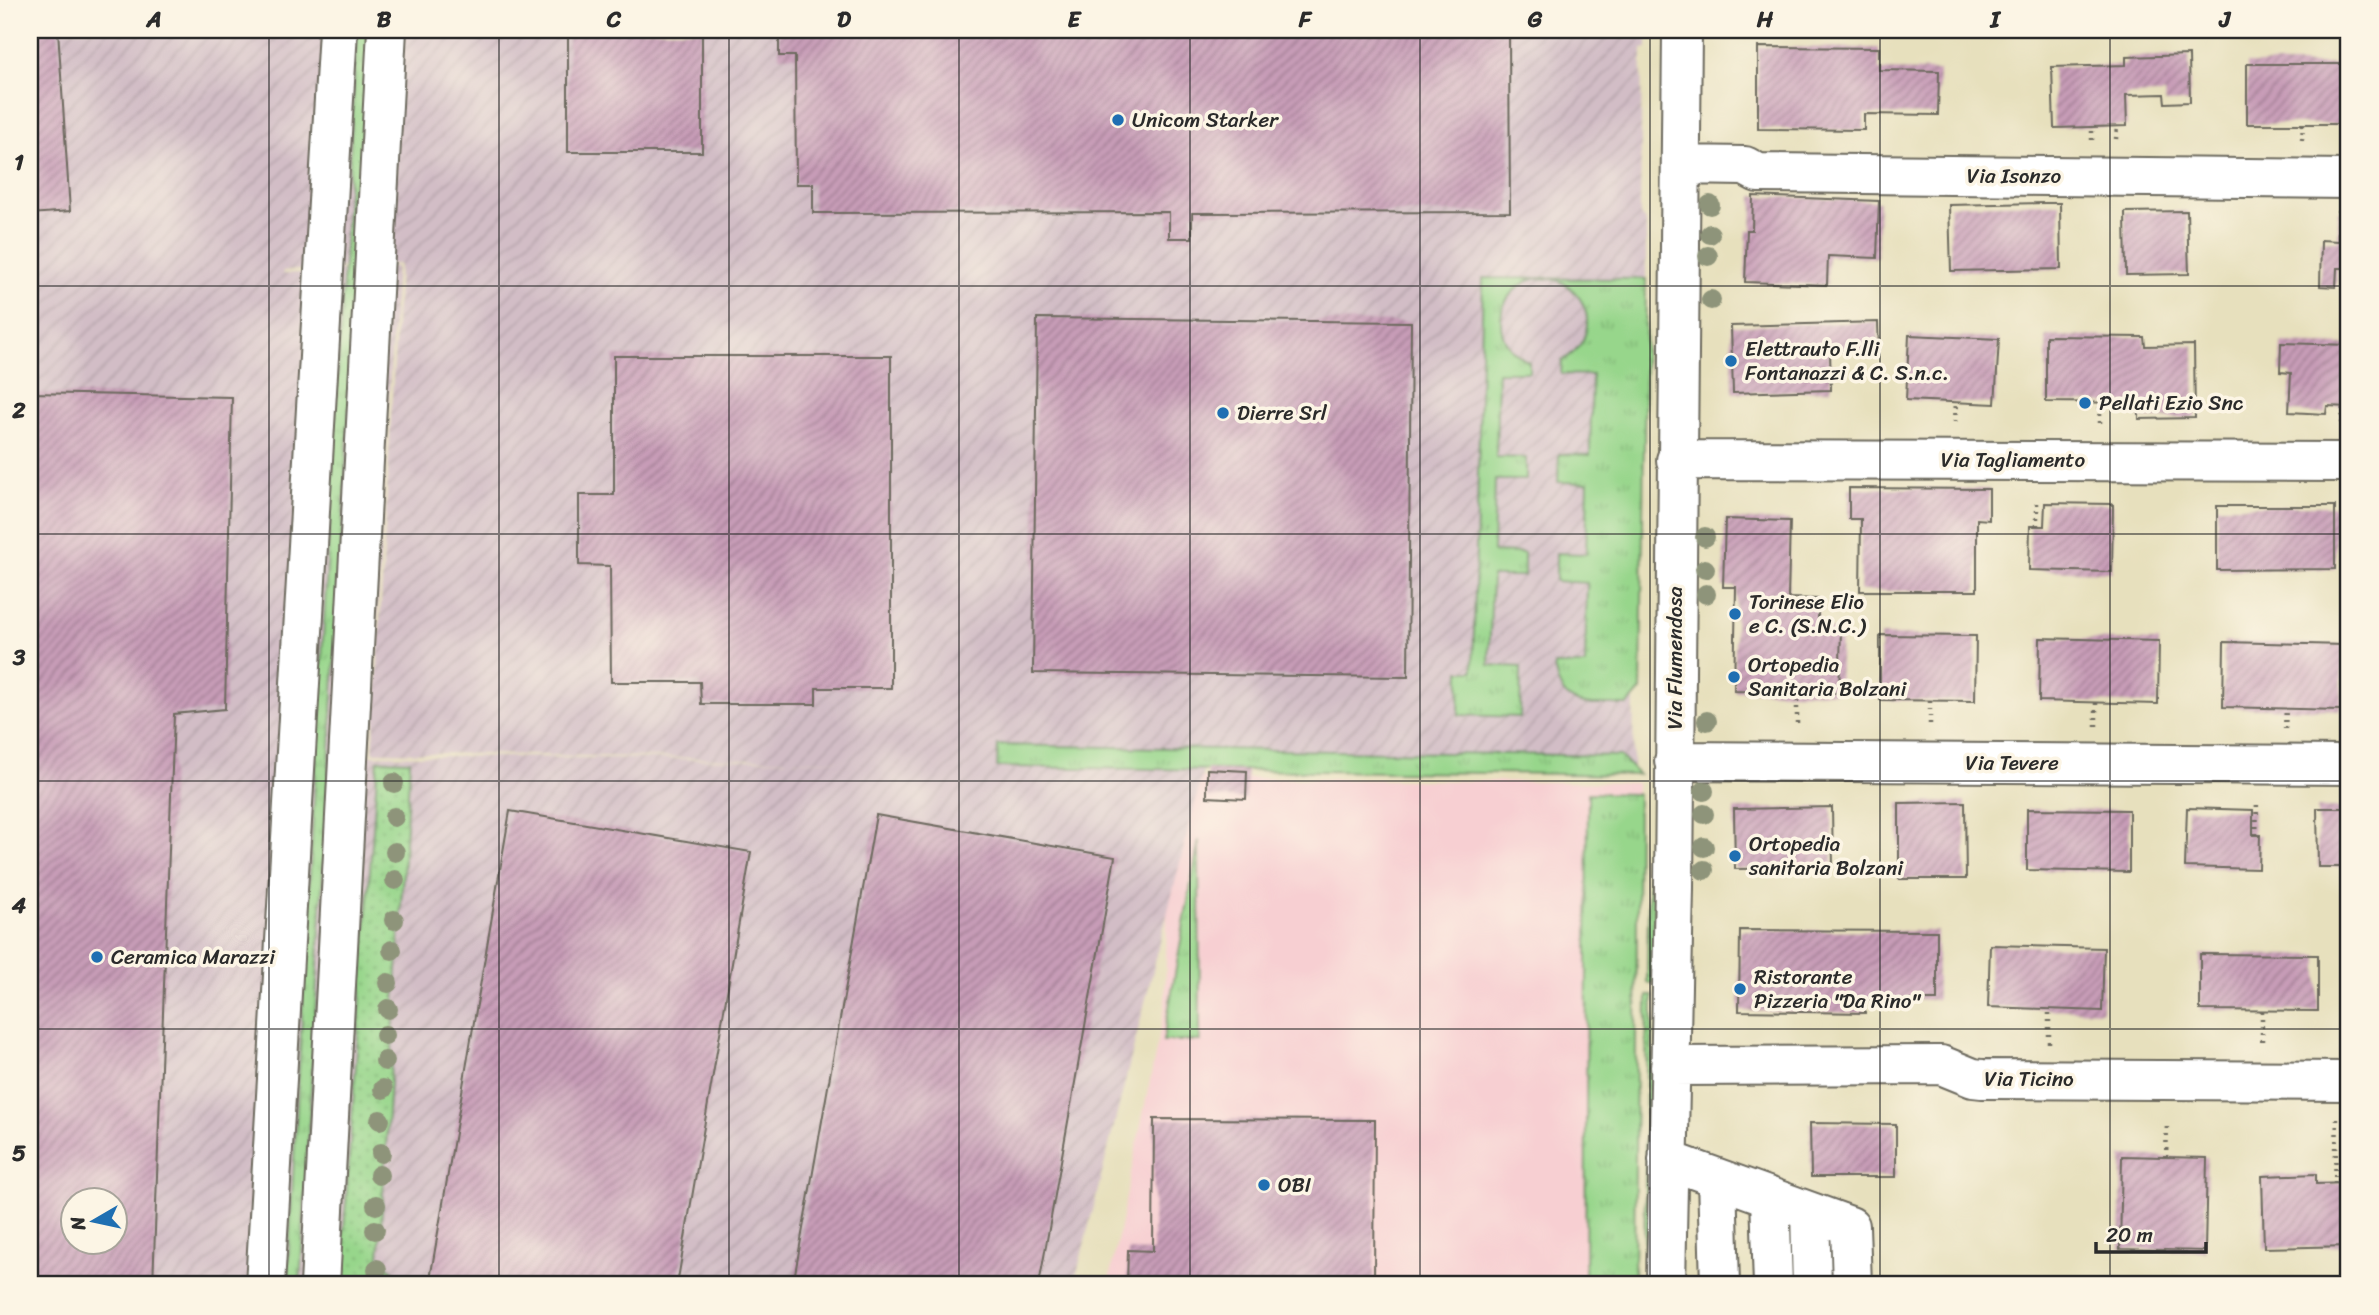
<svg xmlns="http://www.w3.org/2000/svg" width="2379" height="1315" font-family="Sriracha,sans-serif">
  <defs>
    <pattern id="industrial-furrows" width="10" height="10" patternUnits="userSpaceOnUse" patternTransform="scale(1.75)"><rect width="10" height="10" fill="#d2bdc6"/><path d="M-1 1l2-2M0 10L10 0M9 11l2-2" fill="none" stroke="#b4a3aa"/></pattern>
    <pattern id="grass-tufts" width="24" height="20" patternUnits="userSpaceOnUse" patternTransform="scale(1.75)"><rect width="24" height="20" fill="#97d68b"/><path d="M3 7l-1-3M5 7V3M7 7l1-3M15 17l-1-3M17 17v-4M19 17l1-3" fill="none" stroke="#82b878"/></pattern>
    <pattern id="garden-dots" width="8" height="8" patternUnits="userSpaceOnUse" patternTransform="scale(1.75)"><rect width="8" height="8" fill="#97d68b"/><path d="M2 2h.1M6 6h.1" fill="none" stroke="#82b878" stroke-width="1.8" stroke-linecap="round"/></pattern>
    <pattern id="building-hatch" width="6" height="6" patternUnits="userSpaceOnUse" patternTransform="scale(1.75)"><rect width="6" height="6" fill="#c79cb7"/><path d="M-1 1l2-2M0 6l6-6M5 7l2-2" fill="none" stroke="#a27f95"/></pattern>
  </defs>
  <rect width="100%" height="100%" fill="#fcf5e5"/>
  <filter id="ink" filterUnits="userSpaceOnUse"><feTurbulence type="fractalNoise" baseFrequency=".0143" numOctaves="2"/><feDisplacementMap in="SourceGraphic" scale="14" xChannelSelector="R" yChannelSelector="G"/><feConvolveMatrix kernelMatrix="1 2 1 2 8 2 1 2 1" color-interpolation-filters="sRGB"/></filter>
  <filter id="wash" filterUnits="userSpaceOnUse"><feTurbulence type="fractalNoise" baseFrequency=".00686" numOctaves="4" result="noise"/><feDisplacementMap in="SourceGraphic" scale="28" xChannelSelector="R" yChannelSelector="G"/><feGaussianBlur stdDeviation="1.57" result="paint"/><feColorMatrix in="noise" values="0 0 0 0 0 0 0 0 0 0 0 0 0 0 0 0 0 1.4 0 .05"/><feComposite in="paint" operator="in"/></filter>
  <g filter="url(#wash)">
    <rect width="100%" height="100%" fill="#e7e0bd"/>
    <path fill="#f7cfd2" d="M1170 777 1637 783 1629 1285H1108L1165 1007Z"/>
    <path fill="url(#industrial-furrows)" fill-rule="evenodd" d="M30 30H1647V48L1642 49 1640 215 1646 222V279L1639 280 1633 774 1204 767 1074 1285H30ZM399 264 373 752 847 761 370 755 396 266 283 274V271ZM74 1200H116V1242H74Z"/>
    <path fill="url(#grass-tufts)" stroke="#61805b" stroke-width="2" d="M357 30H370L300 1285H287Z
      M1483 278 1646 279 1641 690 1628 705C1589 704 1560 713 1554 665H1585L1587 583 1556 581V553L1586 554 1588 483 1558 482 1559 454 1590 455 1592 375 1561 374 1562 361C1623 324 1559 247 1514 291 1506 298 1501 309 1501 320 1500 339 1512 353 1529 362V372H1498L1496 457 1526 458V480H1495L1493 552 1524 553V576H1492L1489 665 1521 667 1520 717 1459 715 1460 671H1473Z
      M998 745 1620 756 1639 775 997 767Z
      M1588 793 1638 794 1634 1285H1585Z
      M1199 840 1200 1041H1163Z"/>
    <path fill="url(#garden-dots)" stroke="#61805b" stroke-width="2" d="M378 760 410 761 379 1258 401 1279 400 1285H340Z
      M1649 856H1655L1653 983H1647Z
      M1647 996H1653L1649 1285H1644Z"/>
    <g id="blocks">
      <path fill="url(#building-hatch)" fill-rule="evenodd" d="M30 30H58L70 211 30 214Z
        M568 30H702V152H568Z
        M779 30H1509L1510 212 1192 213V238H1169V212L813 213V184H796L795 56H779Z
        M1758 47 1879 48V70L1939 71 1938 115 1864 114V130L1758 129Z
        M2189 55 2190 102 2165 103 2164 94 2126 95 2127 126 2054 128 2052 67 2126 65V57Z
        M2247 64H2349V124H2247Z
        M1753 196 1879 201 1877 258 1828 256 1827 285 1745 282 1747 230H1752Z
        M2045 203H2060L2061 269 1951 271 1949 205Z
        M2187 211 2189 274 2126 275 2125 212Z
        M2338 211H2349V268H2337L2336 287 2320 286 2321 240 2338 241Z
        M1037 318 1411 322 1408 677 1033 673Z
        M1878 322 1879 350 1830 351 1831 390 1733 393 1731 326Z
        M1909 335 1999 339 1995 404 1906 400Z
        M2046 336 2144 337 2145 346 2194 345 2195 418 2139 419V403L2046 402Z
        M2281 343 2349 345V407L2327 406 2326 414 2289 412 2291 373 2280 372Z
        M614 356H891V688H816V704H701L700 682H611L610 566 579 565V495H614Z
        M30 393 232 397 225 709 174 714 153 1285H30ZM74 1200H116V1242H74Z
        M1849 488 1989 489V520L1977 519V591H1860L1861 519H1849Z
        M2045 503 2113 504 2112 572 2029 570 2030 526H2044Z
        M2217 506H2335V569L2217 570Z
        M1725 519 1790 521 1788 598 1818 599V629L1841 630 1839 693 1734 691 1736 587H1723Z
        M1880 635 1976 636 1975 701 1880 700Z
        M2040 638 2159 641 2158 704 2039 701Z
        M2224 642 2343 645 2341 710 2223 707Z
        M1207 769 1247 771 1246 799 1207 797Z
        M1965 802 1966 879H1899V803Z
        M1832 807 1833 868 1735 869 1734 809Z
        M2187 808 2253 810V835H2260L2259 869 2185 867Z
        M2317 808H2349V867H2318Z
        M2027 809 2129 810V872L2027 870Z
        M510 811 751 852 677 1285H429Z
        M876 815 1115 857 1039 1285H793Z
        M1740 930 1937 931V1000H1865V1013L1739 1011Z
        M1990 945 2104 948 2102 1011 1988 1007Z
        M2200 954 2318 955V1011L2200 1010Z
        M1154 1119 1375 1120 1374 1285H1127L1128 1250 1153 1251Z
        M1810 1123 1896 1124V1177H1811Z
        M2122 1156 2207 1158 2205 1251 2120 1249Z
        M2316 1174V1184L2349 1183V1246L2264 1248 2262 1176Z"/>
    </g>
  </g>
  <g filter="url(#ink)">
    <use href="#blocks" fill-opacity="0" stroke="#6d6a5e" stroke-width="2"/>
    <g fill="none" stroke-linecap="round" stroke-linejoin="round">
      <defs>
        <path id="minor" d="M1681 165 1745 166 1758 173 2349 179
          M1676 460 2349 462
          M1674 761 2349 765
          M1670 1066 1941 1065 1973 1078 1982 1079 2349 1081
          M1668 1160 1850 1226 1852 1285
          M1717 1178 1720 1285
          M1770 1197 1773 1285
          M1810 1212 1812 1285
          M265 1285 338 30
          M320 1285 387 30
          M1666 1285 1674 887 1682 30"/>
      </defs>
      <use href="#minor" stroke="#6d6a5e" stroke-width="42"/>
      <path stroke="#6d6a5e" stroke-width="4.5" stroke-dasharray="2 5" stroke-linecap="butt" d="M2116 139 2117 126
        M2092 140V127
        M2302 140 2303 124
        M1955 422 1956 402
        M2100 423V402
        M2342 424 2343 407
        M2037 526V499
        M2096 703V726
        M1797 723V693
        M1930 724V700
        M2285 729 2286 708
        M2256 835 2257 801
        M2262 1011V1045
        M2049 1043V1009
        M2166 1157 2167 1124
        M2335 1184 2337 1118"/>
      <use href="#minor" stroke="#fff" stroke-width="38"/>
    </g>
    <g fill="#8e947a">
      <circle cx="1710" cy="205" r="10"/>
      <circle cx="1710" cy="234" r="10"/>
      <circle cx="1708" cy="256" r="10"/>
      <circle cx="1711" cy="300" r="10"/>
      <circle cx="1705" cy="537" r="10"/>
      <circle cx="1705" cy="569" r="10"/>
      <circle cx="1706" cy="594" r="10"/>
      <circle cx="1707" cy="721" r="10"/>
      <circle cx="394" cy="783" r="10"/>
      <circle cx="1704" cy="791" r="10"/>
      <circle cx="1704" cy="814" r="10"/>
      <circle cx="394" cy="817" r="10"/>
      <circle cx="1704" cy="847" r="10"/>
      <circle cx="395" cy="852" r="10"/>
      <circle cx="1704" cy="870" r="10"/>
      <circle cx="395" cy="880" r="10"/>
      <circle cx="394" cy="920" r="10"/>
      <circle cx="392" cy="950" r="10"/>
      <circle cx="388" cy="983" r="10"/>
      <circle cx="388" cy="1009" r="10"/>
      <circle cx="385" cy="1035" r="10"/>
      <circle cx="385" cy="1061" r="10"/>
      <circle cx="383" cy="1089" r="10"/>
      <circle cx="380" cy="1120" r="10"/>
      <circle cx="381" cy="1153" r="10"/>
      <circle cx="379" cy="1175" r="10"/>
      <circle cx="376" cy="1205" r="10"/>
      <circle cx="375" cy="1230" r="10"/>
      <circle cx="377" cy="1269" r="10"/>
    </g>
  </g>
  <path fill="none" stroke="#2b2b2b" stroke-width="2" stroke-opacity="0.55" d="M269 30V1285M499 30V1285M729 30V1285M959 30V1285M1190 30V1285M1420 30V1285M1650 30V1285M1880 30V1285M2110 30V1285M30 286H2349M30 534H2349M30 781H2349M30 1029H2349"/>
  <g fill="#1f6fb2" stroke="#fcf5e5" stroke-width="2.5">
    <circle cx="1118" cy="120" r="7"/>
    <circle cx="1731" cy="361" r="7"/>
    <circle cx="2085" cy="403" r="7"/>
    <circle cx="1223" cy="413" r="7"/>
    <circle cx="1735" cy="614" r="7"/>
    <circle cx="1734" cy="677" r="7"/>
    <circle cx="1735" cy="856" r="7"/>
    <circle cx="97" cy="957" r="7"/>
    <circle cx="1740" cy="989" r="7"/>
    <circle cx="1264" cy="1185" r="7"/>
  </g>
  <g text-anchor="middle" stroke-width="7" stroke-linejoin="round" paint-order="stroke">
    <g font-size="21" fill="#2b2b2b" stroke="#fcf5e5" text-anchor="start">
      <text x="1132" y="127">Unicom Starker</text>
      <text x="1745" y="356">Elettrauto F.lli<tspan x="1745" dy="24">Fontanazzi &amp; C. S.n.c.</tspan></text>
      <text x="2099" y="410">Pellati Ezio Snc</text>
      <text x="1237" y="420">Dierre Srl</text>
      <text x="1749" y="609">Torinese Elio<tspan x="1749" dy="24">e C. (S.N.C.)</tspan></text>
      <text x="1748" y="672">Ortopedia<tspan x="1748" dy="24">Sanitaria Bolzani</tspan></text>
      <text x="1749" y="851">Ortopedia<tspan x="1749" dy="24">sanitaria Bolzani</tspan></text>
      <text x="111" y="964">Ceramica Marazzi</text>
      <text x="1754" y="984">Ristorante<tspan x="1754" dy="24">Pizzeria "Da Rino"</tspan></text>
      <text x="1278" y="1192">OBI</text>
    </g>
    <g font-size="21" fill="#2b2b2b" stroke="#fcf5e5">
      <text x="2014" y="183">Via Isonzo</text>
      <text x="2013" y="467">Via Tagliamento</text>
      <text transform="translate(1675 658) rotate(-90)" y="7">Via Flumendosa</text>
      <text x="2012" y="770">Via Tevere</text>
      <text x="2029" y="1086">Via Ticino</text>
    </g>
  </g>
  <rect width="2379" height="1315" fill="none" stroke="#fcf5e5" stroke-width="77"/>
  <g transform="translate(94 1221) rotate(261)"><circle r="33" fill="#fcf5e5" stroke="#a8a49b" stroke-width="2"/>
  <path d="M0-5L12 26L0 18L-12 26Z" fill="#1f6fb2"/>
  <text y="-10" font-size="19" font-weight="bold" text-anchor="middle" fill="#2b2b2b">N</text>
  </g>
  <path d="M2096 1242v10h110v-10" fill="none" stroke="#2b2b2b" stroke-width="3.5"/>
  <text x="2106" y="1242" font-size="21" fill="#2b2b2b" stroke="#fcf5e5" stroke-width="5" paint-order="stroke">20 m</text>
  <rect x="38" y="38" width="2302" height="1238" fill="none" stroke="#2b2b2b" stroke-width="2.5"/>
  <g font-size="23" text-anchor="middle" font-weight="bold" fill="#2b2b2b">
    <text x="154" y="27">A</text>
    <text x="384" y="27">B</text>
    <text x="614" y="27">C</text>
    <text x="844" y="27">D</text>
    <text x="1074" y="27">E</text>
    <text x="1305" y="27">F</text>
    <text x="1535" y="27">G</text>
    <text x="1765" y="27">H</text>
    <text x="1995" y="27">I</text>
    <text x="2225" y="27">J</text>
    <text x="19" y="170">1</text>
    <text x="19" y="418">2</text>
    <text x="19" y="665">3</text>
    <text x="19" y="913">4</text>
    <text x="19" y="1161">5</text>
  </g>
</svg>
